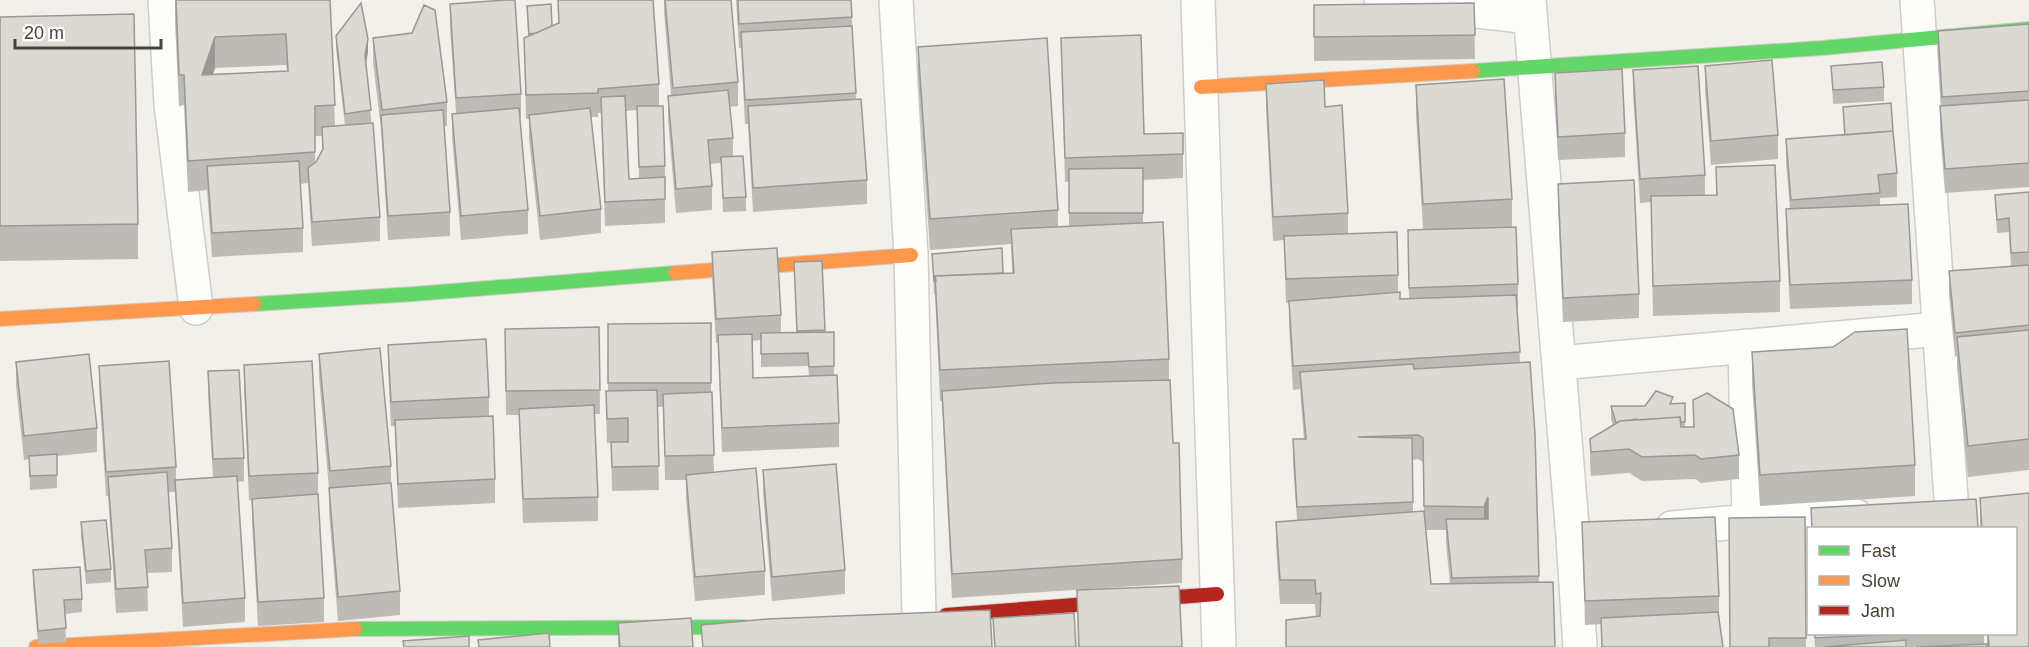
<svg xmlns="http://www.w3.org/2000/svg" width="2029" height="647" font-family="Helvetica,sans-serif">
  <rect width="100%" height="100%" fill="#f2f0ea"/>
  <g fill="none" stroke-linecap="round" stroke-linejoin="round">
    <defs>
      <path id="street" d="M165 0 171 104 196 308
        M896 0 911 255 919 617
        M1198 0 1219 647
        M1381 0 1530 17
        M1529 0 1573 538 1580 647
        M1917 0 1952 513
        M1745 346 1749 521
        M1559 363 1939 329
        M1672 528 1749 521 1856 516"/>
      <path id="fast" d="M1473 71 1822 48 2029 29
        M254 304 414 294 675 273
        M355 629 745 627"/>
      <path id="slow" d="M1201 87 1473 71
        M675 273 911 255
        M0 319 254 304
        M36 647 355 629"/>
      <path id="jam" d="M946 615 1217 594"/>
    </defs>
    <use href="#street" stroke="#d0cdc8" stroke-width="36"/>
    <use href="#fast" stroke="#d2cdc1" stroke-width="16"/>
    <use href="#slow" stroke="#d2cdc1" stroke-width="16"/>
    <use href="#jam" stroke="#d2cdc1" stroke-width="16"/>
    <use href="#street" stroke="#fdfdfc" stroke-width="33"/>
    <use href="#fast" stroke="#63d668" stroke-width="14"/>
    <use href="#slow" stroke="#ff974d" stroke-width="14"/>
    <use href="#jam" stroke="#b3261e" stroke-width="14"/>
  </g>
  <path fill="#bdbbb5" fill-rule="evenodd" d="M175 0H330L335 126H345L336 49V36L368 52 366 64 380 217V241L312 246 308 183 300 184 303 228V252L212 257 207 190 188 192 184 105 179 106 175 22ZM286 65 287 71 213 74 215 68ZM315 136H322V151L315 162Z
    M558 0H653L659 84V106L665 166V223L605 226 601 113H598V117H591L601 209V233L540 240 529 139V119H526L524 38 528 37 527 6 552 26 558 23ZM637 110 639 178 629 179 626 111Z
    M664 0H731L738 82V106L729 107 733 138V156L746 197V211L723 212 721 163 710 164 712 186V210L676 213 668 120V96L671 95 664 12Z
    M736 0H851L856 100 867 180V204L753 212 748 124H745L741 48H739Z
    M1474 3 1475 59 1314 61V5Z
    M450 4 521 94V118H520L528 210V234L461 240 452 138V114L456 113 450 28Z
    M0 17 138 224V259L0 261Z
    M2029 24V187L1945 193 1940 130V106H1941L1938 55V31Z
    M373 38 447 102V126H444L450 212V236L388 240 381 129 373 62Z
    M1061 38 1144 134 1183 154V178L1143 180V223L1169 359V380L1173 443 1182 559V583L952 598 942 401H940L935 294H934L932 254 1003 273H1012L1011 244 930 250 918 78V47L1058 210V227L1069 226V182H1065Z
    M1705 66 1778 135V159L1711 165 1705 90Z
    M1831 66 1884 87V101L1833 104Z
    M1633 70 1705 175V195H1716V167L1780 281V312L1653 316 1651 202 1640 203 1633 94Z
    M1555 73 1625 133V157L1558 160 1555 97Z
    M1266 84 1325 107 1348 213V234L1398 275V292L1400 299H1409L1408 230 1423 229 1416 115V85L1512 199V227L1518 284V308H1517L1520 362 1535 434 1539 582 1316 617 1315 604H1280L1276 545V522L1297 520 1293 463V439H1304L1300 389 1293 390 1289 325V303H1286L1284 240 1273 241 1266 108ZM1418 459 1423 462 1424 511 1413 512V460ZM1426 530H1446V543L1450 584H1431Z
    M1843 107 1897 173V197L1880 198V205L1912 280V304L1790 309 1786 233V209H1790L1786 163V139L1844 135Z
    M1558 184 1639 294V318L1563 322 1558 207Z
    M2029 192V470L1968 477 1957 368V356L1955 357 1949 295V271L2011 267 2009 232 1997 233 1995 195Z
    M712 252 781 315V333H797L794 262 822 261 825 332H834V375L839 423V447L722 452 718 343H716L712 276ZM761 340V367L808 366 809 376 753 378 752 341Z
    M711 323V392L714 472 765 571V595L695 601 686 499V480H665L663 407H657L659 490 612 491 611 443H607L606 415V391H608V324Z
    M599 327 600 414H595L598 497V521L523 523 519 415H506L505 329Z
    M388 345 489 397V416L495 479V503L398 508 395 426H391L388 369Z
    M1752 352 1915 465V496L1760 506 1752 383Z
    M319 354 391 466V485L400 591V615L338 621 329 512V488L319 378Z
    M16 362 97 428V452L57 456V488L30 490 29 459 24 460 16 386Z
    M244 365 318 473V495L324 598V622L258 626 252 523V500H249L244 389Z
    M99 366 176 467V480L213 477 208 395V371L244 458V481L237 482 245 598V622L183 627 175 492H168L172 548V572L147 573 148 611 116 613 108 496H106L99 390Z
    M1693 400 1739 455V479L1701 483 1695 479 1642 481 1629 473 1591 476 1590 463V439L1613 425 1611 419V406H1645L1685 403V427H1693Z
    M763 470 845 570V594L772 601 763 494Z
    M2029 493V647H1815L1814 633H1984V645L1987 644V633H2016V528H1980V498Z
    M1805 517 1806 647H1730Z
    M81 522 111 569V582L86 584 81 536Z
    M1582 522 1719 596V614L1723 647H1601V624L1585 625Z
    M33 570 82 599V612L65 614 66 642 38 644 33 584Z
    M1077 590 1182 647H1078Z
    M993 618 1076 647H994Z
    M618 623 693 647H618Z"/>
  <path fill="#9a9894" d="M215 37V68L202 105V75Z
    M368 39V52L365 69V55Z
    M1488 497V521L1484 531V507Z"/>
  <path fill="#dcd9d3" stroke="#9a9894" stroke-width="1.5" fill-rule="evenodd" d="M176 0H330L335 105 315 106V152L188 161 184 75H179ZM286 34 288 71 202 75 215 37Z
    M506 0H515L521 94 456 98 450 4Z
    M558 0H653L659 84 598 89V93L526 95 524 38 559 23Z
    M665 0H731L738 82 673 88Z
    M738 0H851L852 17 739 24Z
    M361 3 368 39 365 55 371 110 345 114 336 36Z
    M1474 3 1475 35 1314 37V5Z
    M551 4 552 26 536 33 529 34 527 6Z
    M424 5 435 10 447 102 382 110 373 38 412 33Z
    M134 14 138 224 0 226V17Z
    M2029 24V91L1942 97 1938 31Z
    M852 26 856 93 745 100 741 32Z
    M1141 35 1144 134 1183 133V154L1065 158 1061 38Z
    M1047 38 1058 210 930 219 918 47Z
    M1772 60 1778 135 1711 141 1705 66Z
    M1882 62 1884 87 1833 90 1831 66Z
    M1698 66 1705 175 1640 179 1633 70Z
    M1622 69 1625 133 1558 137 1555 73Z
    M1504 79 1512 199 1423 204 1416 85Z
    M1324 80 1325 107 1342 105 1348 213 1273 217 1266 84Z
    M728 90 733 138 708 140 712 186 676 189 668 96Z
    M625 96 629 179 665 177V199L605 202 601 97Z
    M861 99 867 180 753 188 748 106Z
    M2029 100V163L1945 169 1940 106Z
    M1891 103 1893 131 1845 135 1843 107Z
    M637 106H663L665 166 639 167Z
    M519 108 528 210 461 216 452 114Z
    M590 108 601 209 540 216 529 115Z
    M443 110 450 212 388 216 381 115Z
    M373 123 380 217 312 222 308 168 316 162 323 149 322 127Z
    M1893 131 1897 173 1878 175 1880 193 1791 200 1786 139Z
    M743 156 746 197 723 198 721 157Z
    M299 161 303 228 212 233 207 166Z
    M1775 165 1780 281 1653 286 1651 196 1717 195 1716 167Z
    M1143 168V213H1069V169Z
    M1634 180 1639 294 1563 298 1558 184Z
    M2029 192V252L2011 253 2009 218 1997 220 1995 195Z
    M1908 204 1912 280 1790 285 1786 209Z
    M1163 222 1169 359 940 370 935 276 1014 273 1011 229Z
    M1516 227 1518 284 1409 288 1408 230Z
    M1397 232 1398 275 1286 279 1284 236Z
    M777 248 781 315 716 319 712 252Z
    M1002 248 1003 273 935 276 936 281H934L932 254Z
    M822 261 825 330 797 331 794 262Z
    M2029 265V325L1955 333 1949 271Z
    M1400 292V299L1516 295 1520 352 1293 366 1289 301Z
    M711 323V383H608V324Z
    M599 327 600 390 506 391 505 329Z
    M1907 329 1915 465 1760 475 1752 352 1833 347 1855 332Z
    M2029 330V439L1968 446 1957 337Z
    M834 332V366L809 367 808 353 761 354V333Z
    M752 334 753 378 837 375 839 423 722 428 718 335Z
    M486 339 489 397 391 402 388 345Z
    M380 348 391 466 330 471 319 354Z
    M89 354 97 428 24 436 16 362Z
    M169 361 176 467 106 472 99 366Z
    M312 361 318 473 249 476 244 365Z
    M1530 362 1535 434 1539 576 1452 578 1446 519H1488V497L1484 507 1424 506 1423 438 1418 435 1358 437 1412 438 1413 502 1297 507 1293 439H1306L1300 372 1413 364 1414 369Z
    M239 370 244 458 213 459 208 371Z
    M1170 380 1173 443H1179L1182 559 952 574 942 391 1052 383Z
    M657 390 659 466 612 467 611 442H628V418L607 419 606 391Z
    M1656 391 1673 397 1670 404 1685 403V422H1681L1680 417 1638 420 1636 419 1631 420 1620 421 1616 423 1611 406H1645Z
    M712 392 714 455 665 456 663 394Z
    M1707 393 1733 409 1739 455 1701 459 1695 455 1642 457 1629 449 1591 452 1590 439 1620 421 1680 417 1681 427H1694L1693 400Z
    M594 405 598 497 523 499 519 409Z
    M493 416 495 479 398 484 395 420Z
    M57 454V475L30 476 29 456Z
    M836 464 845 570 772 577 763 470Z
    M756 468 765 571 695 577 686 475Z
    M167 472 172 548 145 550 148 587 116 589 108 477Z
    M237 476 245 598 183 603 175 480Z
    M391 483 400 591 338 597 329 488Z
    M2029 493V647H1989L1988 633H2016V528H1982L1980 498Z
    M318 494 324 598 258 602 252 499Z
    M1976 499 1978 528H1812L1811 508Z
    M1424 511 1431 584 1553 582 1555 647H1286V620L1320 616 1321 593 1316 594 1315 580H1280L1276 522Z
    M1715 517 1719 596 1585 601 1582 522Z
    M1805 517 1806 638H1769V647H1730L1729 518Z
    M106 520 111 569 86 571 81 522Z
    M80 567 82 599 64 600 66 628 38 631 33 570Z
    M1179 586 1182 647H1079L1077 590Z
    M990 610 992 647H703L701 625 767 619Z
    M1718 612 1723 647H1602L1601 618Z
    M1074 613 1076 647H995L993 618Z
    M691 618 693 647H620L618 623Z
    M549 633 550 647H479L478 640Z
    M1815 633H1926L1815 638Z
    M469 636V647H404L403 641Z
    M1906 640V647H1824Z
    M1987 644V647H1916Z"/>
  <rect x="1807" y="527" width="210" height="108" fill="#ffffff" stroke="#b6b3af" stroke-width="1.5"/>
  <rect x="1819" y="546" width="30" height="9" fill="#63d668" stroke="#b6b3af" stroke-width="1.5"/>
  <text x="1861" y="557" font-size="18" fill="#494236">Fast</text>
  <rect x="1819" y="576" width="30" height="9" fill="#ff974d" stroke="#b6b3af" stroke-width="1.5"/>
  <text x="1861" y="587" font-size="18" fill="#494236">Slow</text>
  <rect x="1819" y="606" width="30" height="9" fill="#b3261e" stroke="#b6b3af" stroke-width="1.5"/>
  <text x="1861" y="617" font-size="18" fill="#494236">Jam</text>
  <path d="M15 39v9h146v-9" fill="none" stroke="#494236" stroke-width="3"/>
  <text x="24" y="39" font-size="18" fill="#494236" stroke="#ffffff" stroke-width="4.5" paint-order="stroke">20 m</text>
</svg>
